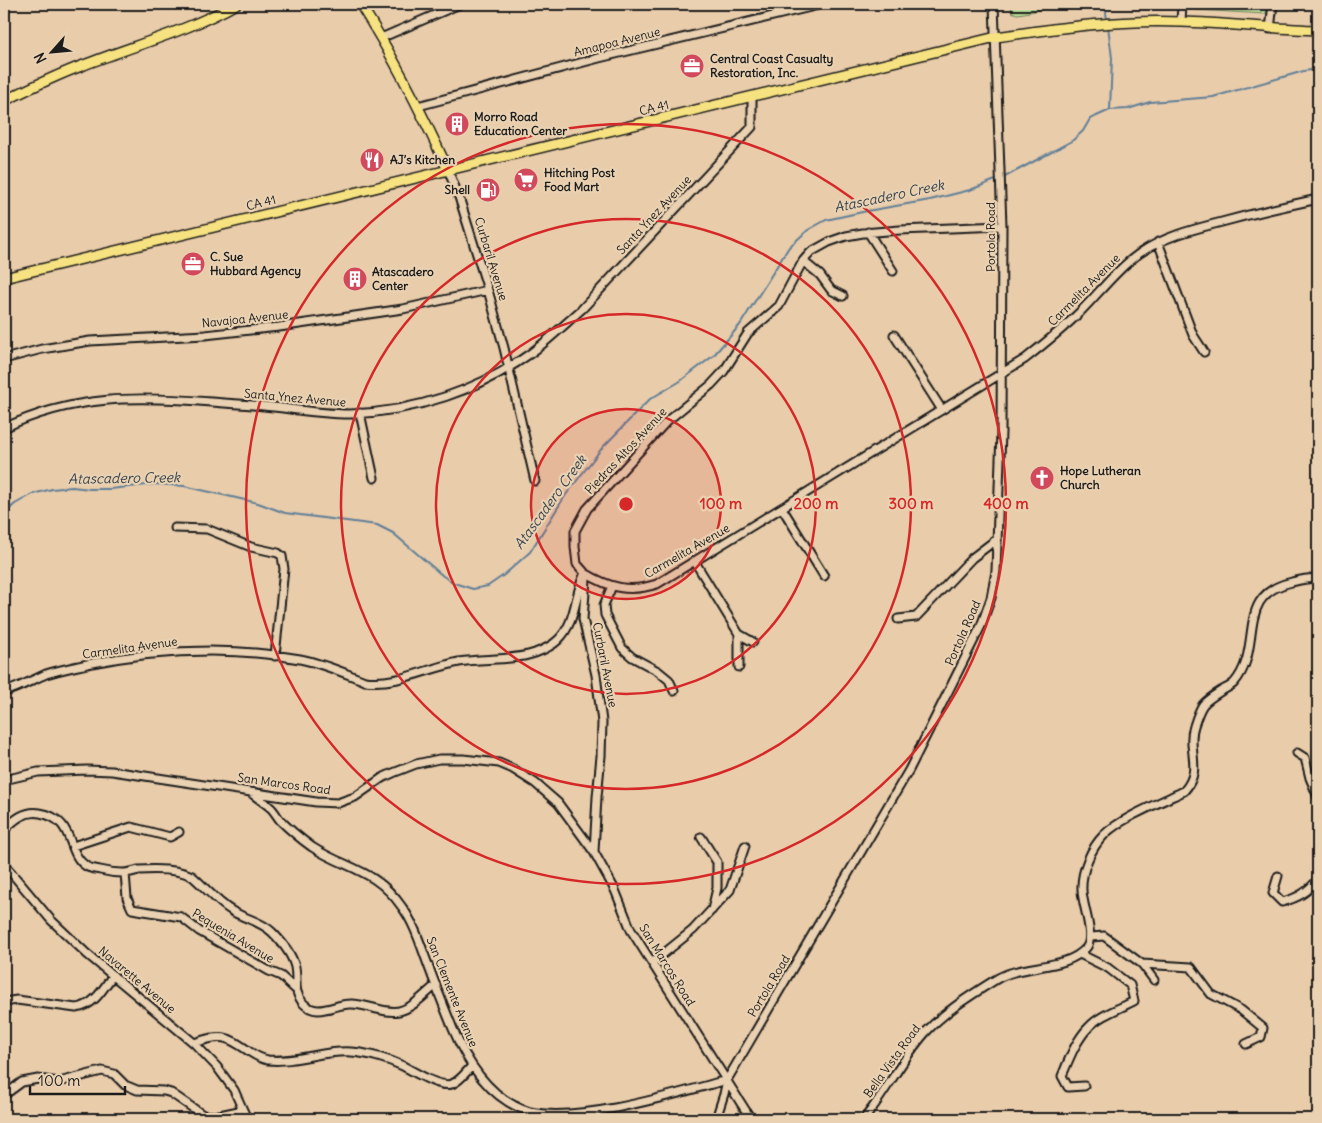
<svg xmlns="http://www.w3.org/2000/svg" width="1322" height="1123" font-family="Delius,sans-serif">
  <rect width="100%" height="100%" fill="#e9ccaa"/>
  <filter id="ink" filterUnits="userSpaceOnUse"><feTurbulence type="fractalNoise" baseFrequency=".02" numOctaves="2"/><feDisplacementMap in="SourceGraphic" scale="10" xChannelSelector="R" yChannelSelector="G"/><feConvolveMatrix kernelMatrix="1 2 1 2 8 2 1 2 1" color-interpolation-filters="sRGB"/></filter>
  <g filter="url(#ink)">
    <path fill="#bade99" stroke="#6b7d5a" d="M1011 4H1076L1073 7C1054 4 1036 12 1017 14L1012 12Z
      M1190 4H1267L1266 14 1196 10Z"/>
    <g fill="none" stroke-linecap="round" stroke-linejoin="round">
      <path stroke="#607f98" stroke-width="2" d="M1105 4 1107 21
        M1108 26 1112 58 1110 110
        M1003 178 1072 141 1083 131 1090 119 1110 110 1128 109 1150 102 1213 97 1304 71 1318 69
        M4 514 15 504 33 494 52 489 72 487 90 489H110L156 484 184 486 258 503 285 513 377 525 393 533 443 576 454 583 473 589 488 586 504 575 530 552 565 496 602 448 650 399 679 382 713 356 740 325 789 247 808 230 826 220 867 211 930 200 970 190 998 179"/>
      <defs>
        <path id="minor" d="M1181 22 1182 4
          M1270 29 1273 4
          M381 38 460 4
          M418 106 599 58 823 4
          M448 170 459 197 488 290 504 348 535 481
          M868 232 893 271
          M1158 242 1193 335 1204 352
          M803 261 820 275 831 290 843 296
          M894 335 942 410
          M4 359 42 349 90 341 205 335 279 327 403 309 488 290
          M360 413 374 478
          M4 428C73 395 136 396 211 402 235 404 259 405 283 408 305 411 327 414 350 414 414 412 480 390 531 353 549 340 565 324 582 309L752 127V97
          M782 508 824 576
          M175 528 207 529 251 547 278 553 282 556 284 569 275 656
          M695 562 739 634V667
          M612 586 604 605 605 615 622 648 632 657 658 671 669 680 674 691
          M898 619 916 617 972 558 997 539
          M739 634 753 642
          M4 692C19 688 32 680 46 674 59 670 74 667 87 664 156 650 230 646 300 659 322 663 344 673 365 681 397 685 428 668 459 662 483 658 512 661 535 653 543 650 552 646 558 640 577 622 574 594 585 573 610 588 629 593 657 584L1025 359C1044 344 1063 329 1080 312 1100 292 1117 269 1140 253 1164 237 1190 230 1218 223 1251 214 1285 206 1318 199
          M1297 753 1305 758 1310 778 1318 797
          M4 780 38 772 87 770 112 771 316 802 338 803 346 800 355 797 382 778 393 773 416 764 439 759H463L499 763 513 769 535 783 558 803 594 852 615 890 631 930 751 1119
          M250 792C256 797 264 802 271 808 274 811 277 816 280 820 290 830 301 839 312 847 346 869 376 869 402 907 414 923 420 943 427 962 435 984 444 1007 453 1029 468 1065 491 1100 530 1112 581 1123 675 1094 727 1080
          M4 830C14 820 25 810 40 813 76 819 66 854 86 866 90 869 96 869 100 870 108 872 116 873 123 873 129 873 134 871 139 870 154 869 178 869 192 876 205 887 217 902 232 911 245 919 261 921 272 932 281 941 292 954 295 967 298 982 292 989 303 1003 317 1018 334 1004 350 1004 366 1003 382 1014 399 1011 413 1008 425 994 436 985
          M701 837 717 862V888L712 910
          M73 846 131 827 170 837 179 832
          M594 852 597 797 601 756 602 722 596 675 583 619 586 579 585 573 577 564 575 547V531L587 509 667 421 711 385 724 371 748 333 779 306 803 261 811 252 829 242 846 236 863 233 900 230 1002 226
          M4 864 51 920 87 954 194 1043 217 1067 234 1090 247 1119
          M125 873 127 898 132 909 181 917 199 931 269 971 281 976 295 989
          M1278 876 1273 893 1282 902C1298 898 1308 892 1318 879
          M1091 937 1104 936 1142 964 1154 980
          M1080 954 1108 968 1130 985 1134 1001C1119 1009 1100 1015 1089 1027 1076 1040 1069 1059 1062 1076L1068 1087 1084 1086
          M652 963 693 930 730 890 745 846
          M1142 964 1191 967 1211 994 1241 1010 1263 1028 1261 1037 1246 1044
          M4 1002 17 1000 76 1008C94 1006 103 989 113 975
          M194 1043C222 1034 226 1035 250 1052 256 1056 261 1059 268 1060 296 1063 323 1050 351 1052 367 1053 388 1059 403 1066 415 1072 439 1088 452 1084 460 1081 466 1072 472 1066
          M7 1093 22 1082 38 1079 59 1082 102 1071 114 1074 125 1085 137 1090 164 1091 171 1093 203 1115 215 1116 243 1110
          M716 1119 724 1094 727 1080 909 770 981 626 991 598 996 571 1001 432 1002 226 994 4
          M864 1119C886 1092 902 1059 925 1033 944 1012 971 995 995 980 1021 963 1066 971 1086 948 1096 937 1082 905 1082 890 1081 871 1091 848 1104 835 1119 819 1163 801 1184 791 1204 769 1186 749 1194 726 1201 704 1202 703 1221 691 1225 689 1231 686 1234 683 1265 647 1233 595 1292 582 1300 580 1310 577 1318 579"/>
        <path id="major" d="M360 4C394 57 422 113 448 170
          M4 101C30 88 56 75 84 65 135 45 188 31 236 4
          M4 278 996 37C1057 28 1120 19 1182 22 1227 23 1273 29 1318 30"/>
      </defs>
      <use href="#minor" stroke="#1c1c1c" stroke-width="11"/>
      <use href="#major" stroke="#1c1c1c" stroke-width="12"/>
      <use href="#minor" stroke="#e9d1b1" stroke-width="7"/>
      <use href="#major" stroke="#f7e281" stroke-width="9"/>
    </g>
  </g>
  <circle cx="626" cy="504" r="95" fill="#d62828" fill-opacity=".12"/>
  <g fill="none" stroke="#d62828" stroke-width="2.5">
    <circle cx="626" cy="504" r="95"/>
    <circle cx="626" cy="504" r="190"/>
    <circle cx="626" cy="504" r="285"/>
    <circle cx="626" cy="504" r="380"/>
  </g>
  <defs>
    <symbol id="office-disc" viewBox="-11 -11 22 22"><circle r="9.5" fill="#d1495b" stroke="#e9d1b1"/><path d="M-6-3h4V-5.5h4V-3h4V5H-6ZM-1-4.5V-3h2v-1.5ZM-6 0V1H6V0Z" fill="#fff"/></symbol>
    <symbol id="building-disc" viewBox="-11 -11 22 22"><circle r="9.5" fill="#d1495b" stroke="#e9d1b1"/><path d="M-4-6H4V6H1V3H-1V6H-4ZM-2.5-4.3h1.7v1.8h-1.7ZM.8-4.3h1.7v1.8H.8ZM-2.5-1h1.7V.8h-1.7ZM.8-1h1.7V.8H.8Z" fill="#fff"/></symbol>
    <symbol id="restaurant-disc" viewBox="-11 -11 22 22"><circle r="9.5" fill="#d1495b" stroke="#e9d1b1"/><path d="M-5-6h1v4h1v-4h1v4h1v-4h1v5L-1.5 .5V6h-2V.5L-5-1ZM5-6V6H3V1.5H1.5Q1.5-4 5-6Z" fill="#fff"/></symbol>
    <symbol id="supermarket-disc" viewBox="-11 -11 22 22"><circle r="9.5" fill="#d1495b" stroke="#e9d1b1"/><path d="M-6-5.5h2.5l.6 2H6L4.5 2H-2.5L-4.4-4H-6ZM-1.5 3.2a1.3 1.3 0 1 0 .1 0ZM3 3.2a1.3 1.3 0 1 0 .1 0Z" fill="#fff"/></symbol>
    <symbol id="fuel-disc" viewBox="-11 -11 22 22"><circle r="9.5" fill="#d1495b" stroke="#e9d1b1"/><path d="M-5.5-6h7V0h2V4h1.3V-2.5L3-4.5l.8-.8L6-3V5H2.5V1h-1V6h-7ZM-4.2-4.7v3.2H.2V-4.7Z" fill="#fff"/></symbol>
    <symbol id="church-disc" viewBox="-11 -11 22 22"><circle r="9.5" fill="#d1495b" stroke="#e9d1b1"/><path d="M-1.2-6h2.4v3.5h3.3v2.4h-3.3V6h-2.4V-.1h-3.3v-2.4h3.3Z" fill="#fff"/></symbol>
  </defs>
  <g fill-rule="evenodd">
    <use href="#office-disc" x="678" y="52" width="28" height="28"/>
    <use href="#building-disc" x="443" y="110" width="28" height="28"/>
    <use href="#restaurant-disc" x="358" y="146" width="28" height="28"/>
    <use href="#supermarket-disc" x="512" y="166" width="28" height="28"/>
    <use href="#fuel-disc" x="474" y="176" width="28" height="28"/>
    <use href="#office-disc" x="179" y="250" width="28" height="28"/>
    <use href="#building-disc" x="341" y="265" width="28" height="28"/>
    <use href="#church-disc" x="1028" y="464" width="28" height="28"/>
  </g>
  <g text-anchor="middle" stroke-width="4.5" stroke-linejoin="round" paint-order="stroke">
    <g font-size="12" fill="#1c1c1c" stroke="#e9d1b1">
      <text transform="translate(617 42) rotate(-14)" y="4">Amapoa Avenue</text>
      <text transform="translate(654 108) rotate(-14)" y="4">CA 41</text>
      <text transform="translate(261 203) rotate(-14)" y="4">CA 41</text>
      <text transform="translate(654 215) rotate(-47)" y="4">Santa Ynez Avenue</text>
      <text transform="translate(991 237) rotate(-90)" y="4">Portola Road</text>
      <text transform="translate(491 259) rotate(73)" y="4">Curbaril Avenue</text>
      <text transform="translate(1084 290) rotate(-45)" y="4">Carmelita Avenue</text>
      <text transform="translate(245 319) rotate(-6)" y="4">Navajoa Avenue</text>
      <text transform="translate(295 398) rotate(5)" y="4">Santa Ynez Avenue</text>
      <text transform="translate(626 451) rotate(-47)" y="4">Piedras Altos Avenue</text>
      <text transform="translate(687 551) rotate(-30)" y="4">Carmelita Avenue</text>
      <text transform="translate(963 633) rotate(-66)" y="4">Portola Road</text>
      <text transform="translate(130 648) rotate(-8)" y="4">Carmelita Avenue</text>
      <text transform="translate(605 665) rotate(79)" y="4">Curbaril Avenue</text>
      <text transform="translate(284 784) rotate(8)" y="4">San Marcos Road</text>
      <text transform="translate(233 936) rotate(31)" y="4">Pequenia Avenue</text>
      <text transform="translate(667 965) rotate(58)" y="4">San Marcos Road</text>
      <text transform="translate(137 980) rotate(40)" y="4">Navarette Avenue</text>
      <text transform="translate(769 986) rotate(-59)" y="4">Portola Road</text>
      <text transform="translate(452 992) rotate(68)" y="4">San Clemente Avenue</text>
      <text transform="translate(892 1061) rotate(-54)" y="4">Bella Vista Road</text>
    </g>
    <g font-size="12" font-weight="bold" fill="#1c1c1c" stroke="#e9d1b1" text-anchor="start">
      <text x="710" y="63">Central Coast Casualty<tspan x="710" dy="14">Restoration, Inc.</tspan></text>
      <text x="474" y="121">Morro Road<tspan x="474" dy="14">Education Center</tspan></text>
      <text x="390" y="164">AJ’s Kitchen</text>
      <text x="544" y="177">Hitching Post<tspan x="544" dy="14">Food Mart</tspan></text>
      <text x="470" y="194" text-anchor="end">Shell</text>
      <text x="210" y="261">C. Sue<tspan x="210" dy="14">Hubbard Agency</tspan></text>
      <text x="372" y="276">Atascadero<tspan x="372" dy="14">Center</tspan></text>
      <text x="1060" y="475">Hope Lutheran<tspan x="1060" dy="14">Church</tspan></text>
    </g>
    <g font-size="14" font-style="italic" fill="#384550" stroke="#e9d1b1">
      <text transform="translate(889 196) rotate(-12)" y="5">Atascadero Creek</text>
      <text transform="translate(124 478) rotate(-1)" y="5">Atascadero Creek</text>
      <text transform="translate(550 502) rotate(-54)" y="5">Atascadero Creek</text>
    </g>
  </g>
  <circle cx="626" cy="504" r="8" fill="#d62828" stroke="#e9d1b1" stroke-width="2.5"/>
  <g font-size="15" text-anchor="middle" font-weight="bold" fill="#d62828" stroke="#e9d1b1" stroke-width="4.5" stroke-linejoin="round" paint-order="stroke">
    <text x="721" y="509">100 m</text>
    <text x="816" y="509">200 m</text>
    <text x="911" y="509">300 m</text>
    <text x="1006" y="509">400 m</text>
  </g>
  <rect width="1322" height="1123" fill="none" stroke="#e9d1b1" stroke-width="20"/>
  <rect x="10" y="10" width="1302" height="1103" fill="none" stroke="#1c1c1c" stroke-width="2" filter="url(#ink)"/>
  <g transform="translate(52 52) rotate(243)" stroke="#e9d1b1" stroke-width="4" paint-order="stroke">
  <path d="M0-4L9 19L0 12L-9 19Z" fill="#1c1c1c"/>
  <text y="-8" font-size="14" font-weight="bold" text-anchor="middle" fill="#1c1c1c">N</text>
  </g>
  <path d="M30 1086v8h95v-8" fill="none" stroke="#1c1c1c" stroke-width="2.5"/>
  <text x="38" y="1086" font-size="15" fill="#1c1c1c" stroke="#e9d1b1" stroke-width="4" paint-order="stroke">100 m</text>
</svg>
